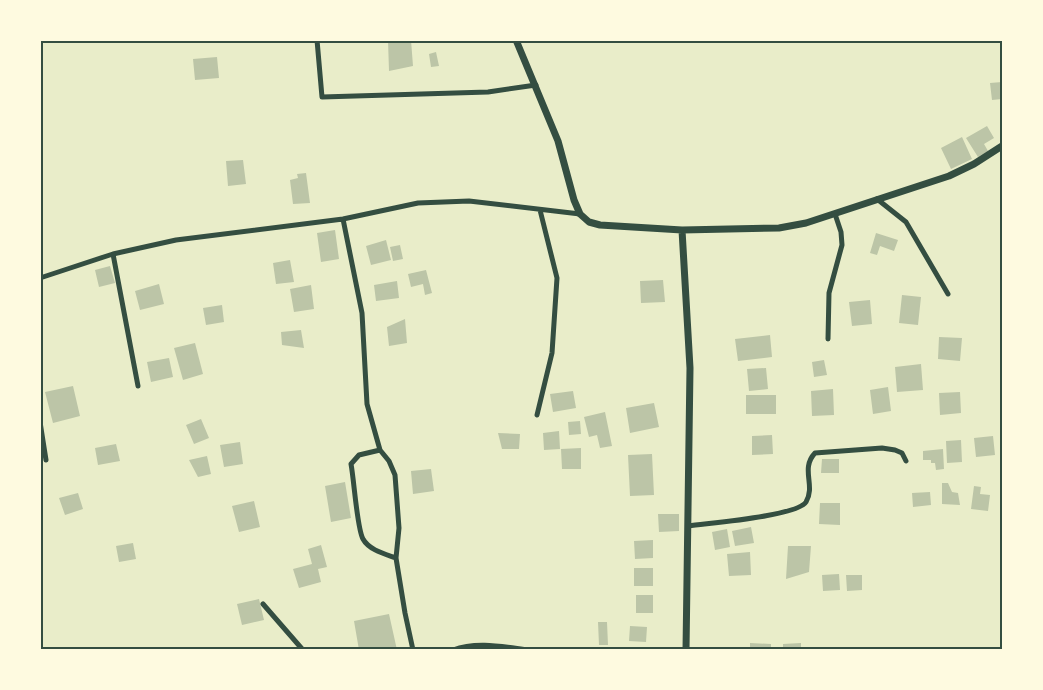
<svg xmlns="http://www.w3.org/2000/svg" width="1043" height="690" font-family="Poppins,sans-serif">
  <rect width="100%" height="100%" fill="#e9edc9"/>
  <path fill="#bcc5a7" d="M388 40H411L413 66 389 71Z
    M436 52 439 66 431 67 429 54Z
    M217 57 219 78 195 80 193 59Z
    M1002 82V99L992 100 990 83Z
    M987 126 994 138 984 144 988 151 978 157 966 138Z
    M962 137 972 159 951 169 941 148Z
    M243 160 246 184 228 186 226 161Z
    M306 173 310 203 293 204 290 180 298 178 297 174Z
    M335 230 339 259 321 262 317 233Z
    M876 233 898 240 894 251 880 246 877 255 870 253Z
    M386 240 391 260 371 265 366 246Z
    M400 245 403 259 393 261 390 247Z
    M290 260 294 282 276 284 273 263Z
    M110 266 115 283 99 287 95 270Z
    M426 270 432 293 425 295 423 284 411 287 408 274Z
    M663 280 665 302 641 303 640 281Z
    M397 281 399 298 376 301 374 285Z
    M159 284 164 304 140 310 135 291Z
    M311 285 314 309 294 312 290 289Z
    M902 295 921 297 918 325 899 323Z
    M870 300 872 324 852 326 849 302Z
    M222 305 224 322 206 325 203 308Z
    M405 319 407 343 389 346 387 327Z
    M301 330 304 348 282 345 281 332Z
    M770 335 772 357 738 361 735 339Z
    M939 337 962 338 960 361 938 359Z
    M195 343 203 374 183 380 174 348Z
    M169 358 173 377 151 382 147 362Z
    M824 360 827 375 814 377 812 362Z
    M921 364 923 390 897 392 895 367Z
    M766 368 768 389 749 391 747 369Z
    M73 386 80 416 53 423 45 392Z
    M888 387 891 411 873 414 870 390Z
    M833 389 834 415 812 416 811 391Z
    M573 391 576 408 553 412 550 394Z
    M960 392 961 413 940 415 939 393Z
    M746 395H776V414H746Z
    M654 403 659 427 630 433 626 408Z
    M605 412 612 446 600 448 597 435 589 437 584 417Z
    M201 419 209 438 194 444 186 425Z
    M580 421 581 434 569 435 568 422Z
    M559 431 560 449 544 450 543 433Z
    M498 433 520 434 519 449H502Z
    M772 435 773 454 752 455V436Z
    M993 436 995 455 976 457 974 438Z
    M961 440 962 462 947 463 946 441Z
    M240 442 243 464 224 467 220 445Z
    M116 444 120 461 98 465 95 448Z
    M581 448V469H562L561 449Z
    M943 449 944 469 936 470 935 463H931V460H923V451Z
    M652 454 654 495 630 496 628 455Z
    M207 456 211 474 198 477 189 460Z
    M822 459H839V473H821Z
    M431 469 434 491 413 494 411 471Z
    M345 482 351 518 331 522 325 486Z
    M942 483H948L952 492 958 493 960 505 942 504Z
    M974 486 981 487 980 494 990 495 988 511 971 509Z
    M930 492 931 505 913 507 912 493Z
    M78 493 83 509 65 515 59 498Z
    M254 501 260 527 239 532 232 506Z
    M820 503H840V525L819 524Z
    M658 514H679V531L659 532Z
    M751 527 754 543 735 546 732 531Z
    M727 529 730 547 715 550 712 532Z
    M653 540V558L635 559 634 541Z
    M133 543 136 559 119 562 116 546Z
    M321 545 327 567 318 569 321 582 299 588 293 569 312 564 308 549Z
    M788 546H811L809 572 786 579Z
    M750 552 751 575 729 576 727 554Z
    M634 568H653V586H634Z
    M839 574 840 590 823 591 822 575Z
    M846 575H862V590L847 591Z
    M636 595H653V613H636Z
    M259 599 264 620 242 625 237 604Z
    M389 614 397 650H359L354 621Z
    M598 622H607L608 645H599Z
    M630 626 647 627 646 642 629 641Z
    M750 643 771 644V650H750Z
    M801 643V650H783V644Z"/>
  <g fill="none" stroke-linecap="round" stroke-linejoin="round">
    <path stroke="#344e41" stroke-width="5" d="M317 40 322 97 488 92 536 85
      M877 199 906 222 948 294
      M343 219 362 313 367 404 380 450 389 461 395 475 399 528 396 558 405 613 413 650
      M113 254 138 386
      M40 278 113 254 176 240 343 219 418 203 469 201 580 214
      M828 339 829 293 842 245 841 232 835 214
      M537 415 552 353 557 278 540 210
      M40 422 46 460
      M380 450 359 455 351 464C354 479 357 529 363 539 369 550 385 554 396 558
      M689 526C709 523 797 516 806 502 816 485 800 469 815 453L882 448 895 450 902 453 906 461
      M263 604 303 650
      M453 650C477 641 504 647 529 650"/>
    <path stroke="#344e41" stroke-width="7" d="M516 40 558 141 574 200 580 214 589 222 600 225 682 230 690 368 686 650
      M682 230 779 228 806 223 949 176 974 164 1002 146"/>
  </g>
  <rect width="1043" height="690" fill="none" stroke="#fefae0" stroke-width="84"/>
  <rect x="42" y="42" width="959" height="606" fill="none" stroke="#344e41" stroke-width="2"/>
</svg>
